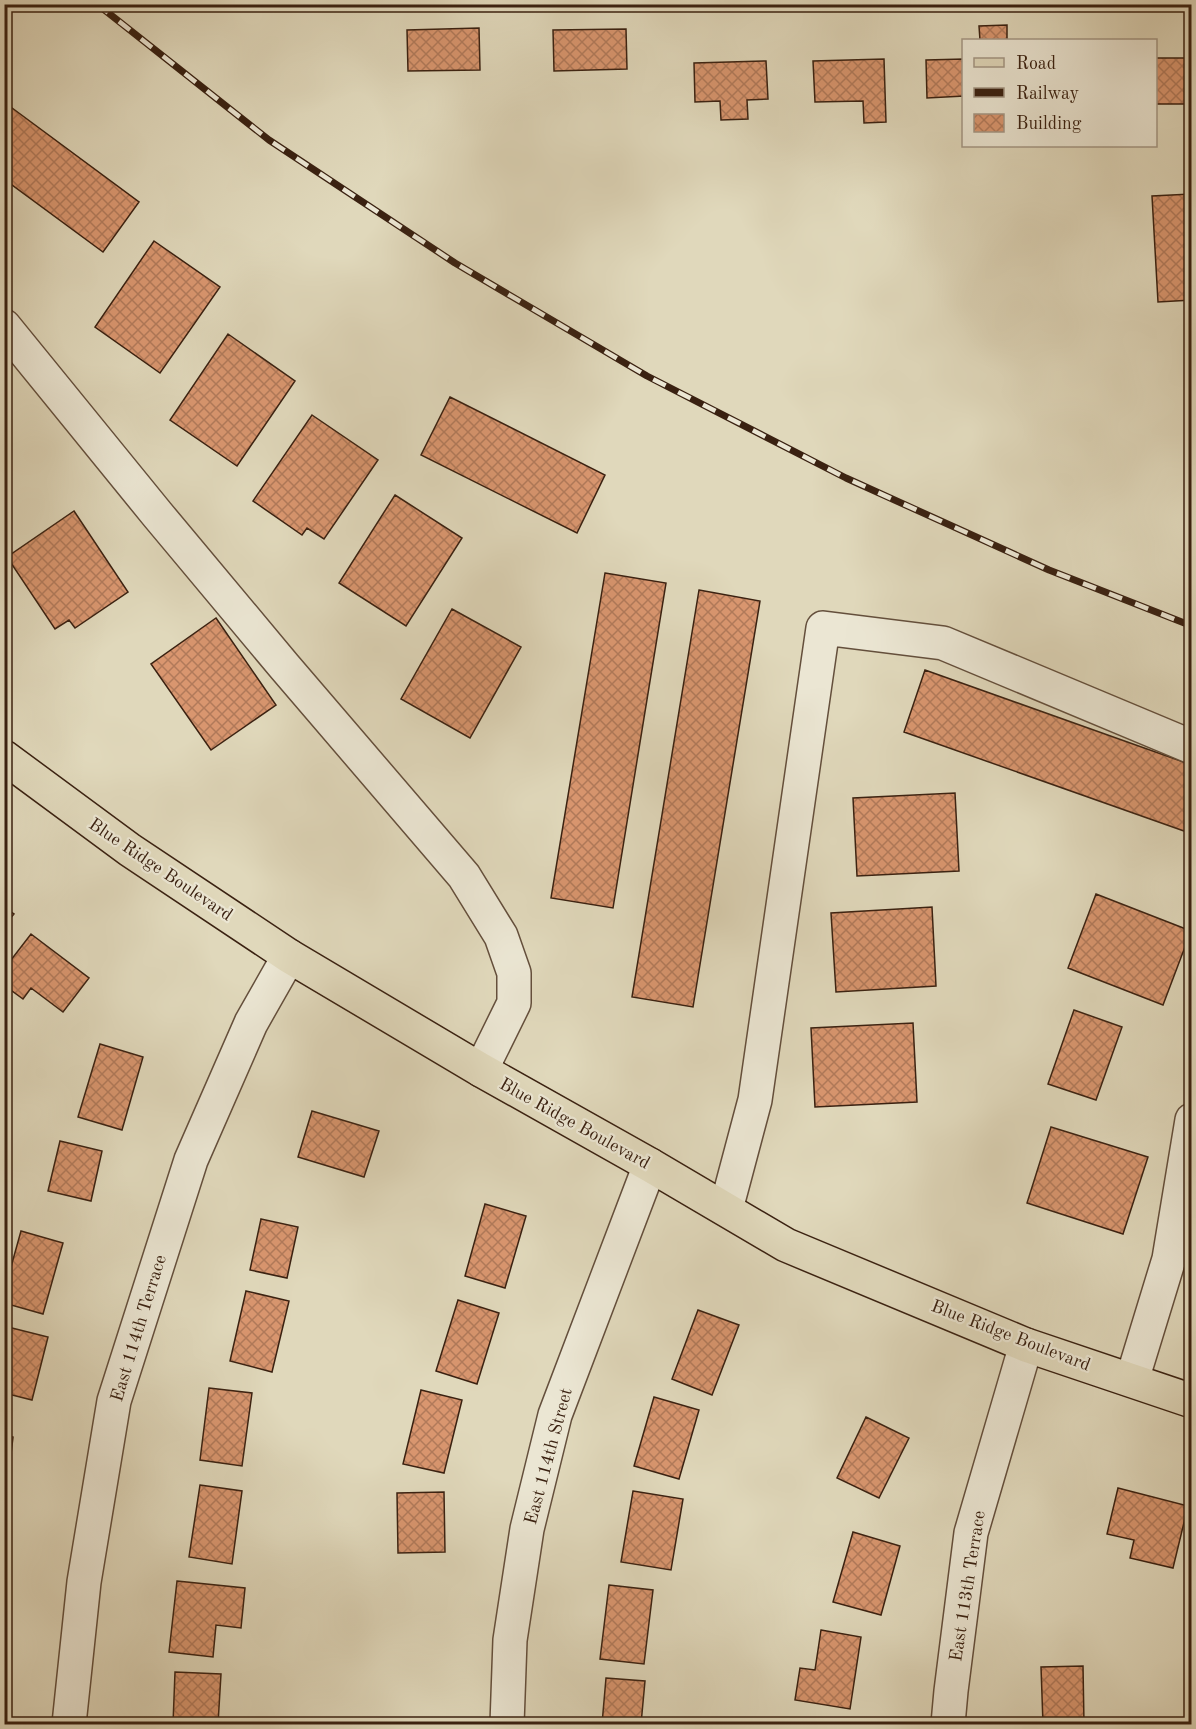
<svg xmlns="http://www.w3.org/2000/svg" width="1196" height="1729" font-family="'Old Standard TT',serif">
  <defs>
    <pattern id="building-cross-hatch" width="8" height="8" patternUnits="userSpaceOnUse" patternTransform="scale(1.5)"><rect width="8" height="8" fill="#d9966f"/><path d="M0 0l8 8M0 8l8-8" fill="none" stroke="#b17a5a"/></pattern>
  </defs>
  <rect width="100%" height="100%" fill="#e0d8bb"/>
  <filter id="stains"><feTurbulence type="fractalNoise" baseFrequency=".00333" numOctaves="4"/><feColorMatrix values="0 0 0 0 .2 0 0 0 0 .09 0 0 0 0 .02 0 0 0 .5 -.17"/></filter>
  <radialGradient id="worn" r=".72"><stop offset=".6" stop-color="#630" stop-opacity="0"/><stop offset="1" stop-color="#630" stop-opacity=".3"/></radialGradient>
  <path fill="url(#building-cross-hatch)" stroke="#3a2111" stroke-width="1.5" d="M1007 25V40H980L979 26Z
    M479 28 480 70 408 71 407 30Z
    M626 29 627 69 554 71 553 30Z
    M1156 58H1192V104H1156Z
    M884 59 886 122 864 123 863 101 815 102 813 61Z
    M964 59V96L927 98 926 60Z
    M766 61 768 99 747 100 748 119 721 120 720 101 695 102 694 63Z
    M4 102 139 202 103 252 4 179Z
    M1191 194 1192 300 1158 302 1152 196Z
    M154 241 220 287 160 373 95 327Z
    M228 334 295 381 237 466 170 420Z
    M450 397 605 475 577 533 421 455Z
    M312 415 378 460 324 539 307 528 302 535 253 501Z
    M395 495 462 538 406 626 339 583Z
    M74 511 128 592 75 628 69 620 55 629 7 557Z
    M605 573 666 583 613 908 551 898Z
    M699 590 760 601 693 1007 632 997Z
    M452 609 521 647 470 738 401 699Z
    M216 618 276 705 211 750 151 664Z
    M925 670 1192 765V812L1184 831 904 732Z
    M955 793 959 871 857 876 853 798Z
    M1096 894 1191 931 1163 1005 1068 968Z
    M4 907 14 914 4 926Z
    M932 907 936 986 836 992 831 913Z
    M31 934 89 978 63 1012 31 988 23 999 4 985V969Z
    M1074 1010 1122 1027 1096 1100 1048 1084Z
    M913 1023 917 1102 815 1107 811 1028Z
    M100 1044 143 1057 122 1130 78 1117Z
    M312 1111 379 1131 364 1177 298 1157Z
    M1051 1127 1148 1157 1123 1234 1027 1203Z
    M60 1141 102 1151 91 1201 48 1191Z
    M485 1204 526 1216 505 1288 465 1276Z
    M261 1219 298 1227 287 1278 250 1270Z
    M21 1231 63 1243 43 1314 4 1303V1292Z
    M246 1291 289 1301 272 1372 230 1361Z
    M458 1300 499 1313 477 1384 436 1371Z
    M698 1310 739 1325 712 1395 672 1379Z
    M4 1326 48 1337 32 1400 4 1393Z
    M209 1388 252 1393 242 1466 200 1460Z
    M421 1390 462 1400 444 1473 403 1464Z
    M654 1397 699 1410 679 1479 634 1466Z
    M866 1417 909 1438 879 1498 837 1478Z
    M4 1435 13 1437 6 1496 4 1495Z
    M200 1485 242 1491 232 1564 189 1557Z
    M1118 1488 1188 1506 1173 1568 1130 1558 1134 1540 1107 1534Z
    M633 1491 683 1499 671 1570 621 1562Z
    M444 1492 445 1552 398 1553 397 1493Z
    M853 1532 900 1546 881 1615 833 1602Z
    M4 1533 8 1534 4 1565Z
    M177 1581 245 1588 241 1628 216 1625 213 1657 169 1652Z
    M609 1585 653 1590 644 1664 600 1659Z
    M821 1630 861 1637 850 1709 795 1700 800 1668 815 1670Z
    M1083 1666 1084 1724H1043L1041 1667Z
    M175 1672 221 1674 218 1724H173Z
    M606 1678 645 1681 641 1724H602Z"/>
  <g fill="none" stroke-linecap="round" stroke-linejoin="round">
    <defs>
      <path id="minor" d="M4 326 157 514 284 666 464 876 501 936 514 973V1003L481 1070
        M726 1209 755 1100 823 628 943 643 1192 747
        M1132 1380 1169 1259 1192 1120
        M69 1724 84 1582 114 1401 191 1160 251 1023 289 956
        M507 1724 510 1640 527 1529 555 1415 650 1165
        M948 1724 951 1691 971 1533 1026 1345"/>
      <path id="major" d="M4 757 130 850 289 956 481 1070 650 1165 786 1245 1026 1345 1192 1401"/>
    </defs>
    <use href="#minor" stroke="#644f3c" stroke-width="36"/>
    <use href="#major" stroke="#3a2111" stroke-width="36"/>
    <use href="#minor" stroke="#ebe6d3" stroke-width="33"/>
    <use href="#major" stroke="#e0d8bb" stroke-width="33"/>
    <defs>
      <path id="rail" d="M97 4 269 140 455 263 647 376 846 478 1049 570 1192 626"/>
    </defs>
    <use href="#rail" stroke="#3a2111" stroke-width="7"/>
    <use href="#rail" stroke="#ebe6d3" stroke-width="4.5" stroke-dasharray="14" stroke-linecap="butt"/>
  </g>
  <g text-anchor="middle" stroke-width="4.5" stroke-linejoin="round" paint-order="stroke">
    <g font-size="18" fill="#3a2111" stroke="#ebe6d3">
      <text transform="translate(161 869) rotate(34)" y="6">Blue Ridge Boulevard</text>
      <text transform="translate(575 1123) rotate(29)" y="6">Blue Ridge Boulevard</text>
      <text transform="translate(138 1328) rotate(-73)" y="6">East 114th Terrace</text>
      <text transform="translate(1011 1335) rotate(21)" y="6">Blue Ridge Boulevard</text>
      <text transform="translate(548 1456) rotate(-75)" y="6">East 114th Street</text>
      <text transform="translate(967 1586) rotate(-81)" y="6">East 113th Terrace</text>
    </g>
  </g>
  <rect width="1196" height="1729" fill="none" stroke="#e0d8bb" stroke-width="24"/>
  <rect x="6" y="6" width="1184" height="1717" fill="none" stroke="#3a2111" stroke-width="3"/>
  <rect x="12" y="12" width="1172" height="1705" fill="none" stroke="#3a2111" stroke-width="1.5"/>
  <rect x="962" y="39" width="195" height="108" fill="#ebe6d3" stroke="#a49785" stroke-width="1.5"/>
  <rect x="974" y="58" width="30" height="9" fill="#e0d8bb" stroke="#a49785" stroke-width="1.5"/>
  <text x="1016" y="69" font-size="18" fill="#3a2111">Road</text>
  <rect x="974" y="88" width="30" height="9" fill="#3a2111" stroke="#a49785" stroke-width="1.5"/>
  <text x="1016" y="99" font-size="18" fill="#3a2111">Railway</text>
  <rect x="974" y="114" width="30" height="18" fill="url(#building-cross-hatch)" stroke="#a49785" stroke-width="1.5"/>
  <text x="1016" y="129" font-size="18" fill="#3a2111">Building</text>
  <rect width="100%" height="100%" filter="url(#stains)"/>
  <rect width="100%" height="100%" fill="url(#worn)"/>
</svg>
